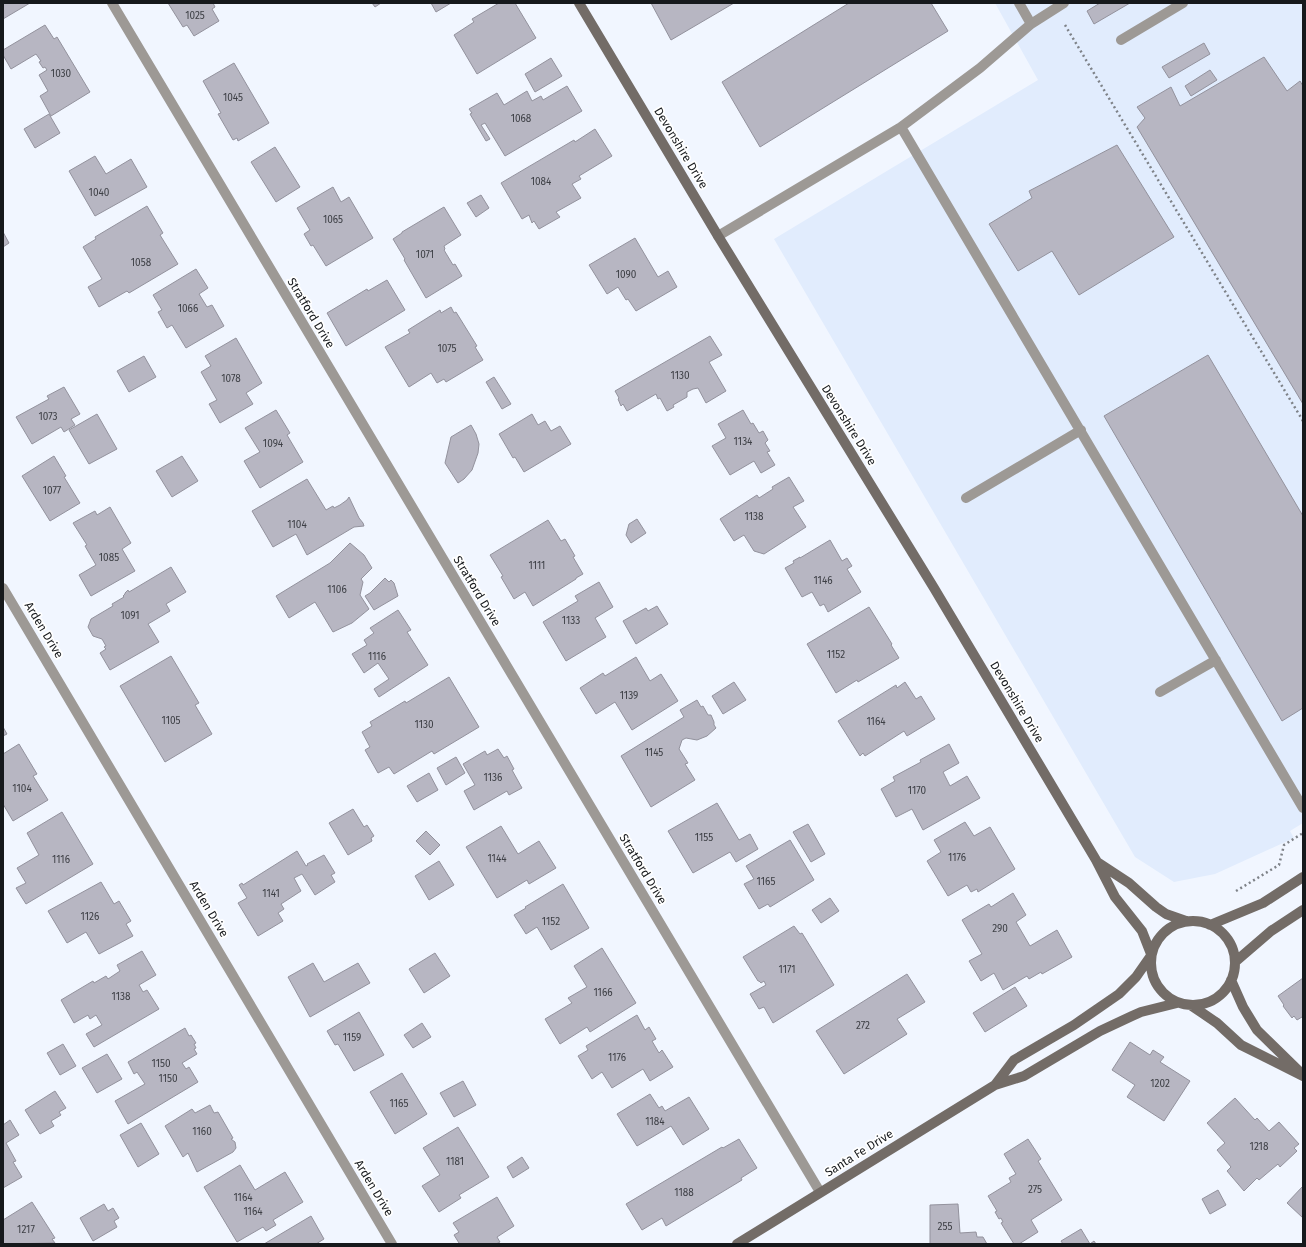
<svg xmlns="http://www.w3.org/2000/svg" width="1306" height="1247" font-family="'Fira Sans',sans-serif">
  <rect width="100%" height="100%" fill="#f1f6ff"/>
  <path fill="#e1ecfd" d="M995 3H1303V823L1290 831 1294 838 1215 874 1174 882 1135 857 774 239 1038 80Z"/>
  <path fill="#b7b6c2" stroke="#93929d" d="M3 3H30L3 19Z
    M168 3H213L215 7 212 9 219 21 194 36 187 25 183 27Z
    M372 3H381L375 7Z
    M431 3H451L436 12Z
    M499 3H515L536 38 477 74 454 35 474 22 472 19Z
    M651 3H734L671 40Z
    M849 3H931L948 31 760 147 722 82Z
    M1100 3H1130L1094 24 1087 11Z
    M45 25 54 39 57 37 90 92 51 116 40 96 48 91 39 75 47 70 45 67 43 68 39 62 41 61 36 54 11 69 3 55V50Z
    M1204 43 1210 54 1169 78 1162 67Z
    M1264 57 1287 91 1300 81 1303 86V404L1137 127 1145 118 1137 107 1171 87 1180 106Z
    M551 58 562 76 535 92 525 74Z
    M234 63 269 123 238 141 237 138 233 140 218 114 221 113 203 81Z
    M1210 70 1217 80 1191 96 1185 86Z
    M567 86 582 111 505 156 485 123 481 125 490 139 486 141 470 114 472 113 469 109 497 93 504 105 527 91 532 101 541 96 543 100Z
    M49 114 60 133 35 148 24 129Z
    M595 129 612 156 579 176 581 179 572 184 581 198 556 212 560 217 539 229 534 221 532 223 529 215 522 219 501 183 574 140 575 142Z
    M1117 145 1174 237 1079 295 1052 251 1018 271 989 224 1032 198 1029 191Z
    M275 147 300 187 276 202 251 162Z
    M95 156 106 174 131 159 147 187 95 216 69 171Z
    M333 187 341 202 349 197 373 238 326 266 313 245 311 246 304 234 310 230 297 208Z
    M481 195 489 208 476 217 467 203Z
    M147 206 163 233 160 235 178 264 129 293 127 291 99 307 88 287 102 279 83 247 96 239 95 237Z
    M444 207 461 235 444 246 445 249 444 250 453 265 455 264 462 276 426 298 404 260 405 259 393 239 402 233V232Z
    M3 232 9 243 3 247Z
    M635 238 658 277 668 271 677 287 636 311 628 299 626 300 618 287 607 294 589 265Z
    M196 269 208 288 199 294 207 307 212 305 224 326 186 348 172 325 167 328 158 312 162 310 153 295Z
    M387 280 405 310 346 346 327 313 367 289 368 291Z
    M451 307 454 313 456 312 477 346 475 347 483 360 446 382 444 379 437 383 431 373 409 387 385 347 410 333 408 330 440 310 441 313Z
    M710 336 722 355 709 362 726 391 706 403 698 388 693 389 687 392V397L673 405 674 407 667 411 660 398 658 399 656 394 627 411 623 404 621 406 618 399 619 398 615 391Z
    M236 338 262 383 246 393 253 404 220 423 209 404 217 400 201 372 211 366 205 356Z
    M1208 355 1303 516V708L1282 721 1104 416Z
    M144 356 156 377 129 392 117 371Z
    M494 377 511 404 502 409 486 382Z
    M64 387 80 414 71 419 75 425 64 432 61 427 32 444 16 417 49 399 47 396Z
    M276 410 290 433 287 435 303 462 260 488 244 461 260 452 245 428Z
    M743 410 751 424 753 423 759 433 763 431 768 440 765 443 770 451 767 452 775 465 761 473 754 461 730 475 712 446 726 438 718 424Z
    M97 414 117 449 89 464 69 430Z
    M532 414 538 425 545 421 551 431 560 426 571 444 524 472 515 457 513 458 499 434Z
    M471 425 476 434 479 444 478 453 472 470 464 479 458 483 445 463 451 437Z
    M54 456 66 476 64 477 80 503 50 521 22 476Z
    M182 456 198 481 172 497 156 471Z
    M789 477 804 501 793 507 806 527 764 554 754 551 744 535 734 541 720 519 757 495 759 498 773 489 772 487Z
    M307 479 326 510 333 506 334 508 340 505 347 500 349 497 359 518 363 523 364 526 354 527 307 555 296 534 273 547 252 511Z
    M110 507 131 543 122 549 135 571 91 596 79 575 96 565 85 546 87 545 73 523 95 511 97 515Z
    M637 519 646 533 631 543 626 535 629 524Z
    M548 520 561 541 565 539 575 556 573 557 583 574 576 578V579L533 606 525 592 514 599 501 577 503 576 490 555Z
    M830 540 842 561 847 558 852 566 847 569 861 592 828 612 824 604 820 606 812 592 802 597 785 568 794 563 793 561 800 557V558Z
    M350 543 364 555 372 568 361 579 363 582 360 595 369 609 352 623 333 632 315 602 289 618 276 596 330 563Z
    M171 567 186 592 166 604 170 611 148 624 159 642 110 670 100 653 106 649 104 647 106 646 102 639 93 636 88 627 91 619 113 606 112 604 124 597 123 596 125 594V593L128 590 129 592Z
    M385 578 389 582 391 580 394 583 398 596 374 610 365 596 370 593Z
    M599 582 613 607 595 618 606 637 566 661 543 622 578 601 575 596Z
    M657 606 668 624 636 644 623 621 646 608 648 611Z
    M869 607 892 644 891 645 899 658 858 682 857 680 836 693 807 644Z
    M398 610 411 630 407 632 428 665 379 697 374 689 389 679 378 663 364 673 352 654 367 645 364 640 374 633 370 628Z
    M171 656 199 703 195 705 212 734 165 762 120 686Z
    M636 657 650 681 661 674 678 701 632 730 615 702 596 714 580 688 603 673 605 676Z
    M449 677 479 727 434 754 432 751 394 774 389 767 378 773 365 750 370 747 362 732 372 726 370 722 405 701 406 703Z
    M734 682 746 700 723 714 712 696Z
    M905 682 916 699 921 696 935 719 907 736 904 731 865 756 863 753 860 756 838 721 896 685 897 688Z
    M697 700 701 707 703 706 708 715H711L714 722V725L716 728 707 736 697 740 686 738 682 740 679 749 688 763 685 764 695 780 651 807 621 756 684 717 680 710Z
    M3 727 7 734 3 736Z
    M19 744 37 774 33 776 48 800 13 821 3 804V754Z
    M949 744 959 763 943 772 950 786 967 776 980 798 923 830 912 809 896 817 881 789 895 781 893 777 921 762 920 760Z
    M498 749 504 758 507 756 514 769 512 770 522 788 509 795 507 791 474 810 464 791 475 785 463 764 485 751 487 755Z
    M456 757 465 773 446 785 437 768Z
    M429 773 438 790 417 802 407 786Z
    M717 803 739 840 750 834 758 849 736 862 730 852 693 873 668 831Z
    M353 809 364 827 367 825 374 836 371 838 372 841 348 855 329 823Z
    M62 812 93 864 26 904 16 888 26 883 17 868 39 855 27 833Z
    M965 822 974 836 990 827 1015 869 978 892 977 889 971 892 967 885 948 896 927 861 941 852 934 840Z
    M808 824 825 854 811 862 793 832Z
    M501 826 518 854 539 841 556 868 529 884 527 880 497 898 466 847Z
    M426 831 440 845 430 855 416 841Z
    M790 840 814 880 770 907 768 904 759 909 744 884 754 879 746 866Z
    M297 851 306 866 308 865 307 864 324 855 335 873 331 875 335 882 315 895 302 874 294 878 301 891 281 904 284 909 278 913 283 921 258 936 238 903 247 898 239 885 242 883 243 885Z
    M439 861 454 885 429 900 415 876Z
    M101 882 114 904 119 901 131 921 126 924 133 936 99 954 86 932 67 943 48 911Z
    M563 884 589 928 551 950 537 927 526 934 514 915 526 908 525 907Z
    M1013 893 1026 915 1016 922 1030 946 1057 930 1072 957 1042 974 1041 972 1029 979 1027 976 1003 990 994 973 981 981 969 961 982 954 962 920 989 904 991 907Z
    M830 898 839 911 821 923 812 910Z
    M794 926 800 934 802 933 834 985 773 1023 764 1007 759 1009 750 994 766 985 764 981 761 983 759 981H758L743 957Z
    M602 948 636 1003 590 1032 587 1027 560 1044 545 1019 572 1003 568 998 587 987 574 966Z
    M142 951 156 975 139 985 143 992 147 990 159 1009 94 1047 86 1034 102 1025 96 1015 90 1019 88 1015 74 1023 61 1000 93 981 94 983 106 976 108 979 120 971 117 965Z
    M435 953 450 976 424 993 409 969Z
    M313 963 324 982 358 963 370 983 310 1017 288 977Z
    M907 974 925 1002 897 1019 907 1034 844 1074 816 1031Z
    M1303 978V1018L1302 1017 1297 1020 1294 1016 1292 1018 1283 1006 1284 1005 1278 996Z
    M1015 987 1027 1006 985 1032 973 1013Z
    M359 1012 384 1055 354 1071 338 1044 335 1045 327 1031Z
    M637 1015 645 1030 649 1027 656 1039 652 1041 659 1053 662 1050 673 1067 650 1081 643 1069 612 1088 602 1072 592 1079 578 1056 588 1050 586 1046Z
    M422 1023 431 1037 413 1048 404 1035Z
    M185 1028 189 1036 191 1035 196 1043 194 1044 196 1048 194 1049 197 1054 182 1063 186 1069 189 1067 198 1082 128 1124 115 1101 145 1084 137 1072 134 1074 128 1062Z
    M1130 1042 1150 1055 1153 1050 1164 1057 1160 1062 1190 1081 1164 1121 1127 1097 1135 1085 1112 1070Z
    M63 1044 76 1066 60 1075 47 1053Z
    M107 1054 122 1079 97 1093 82 1068Z
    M402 1073 427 1114 395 1134 370 1092Z
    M463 1081 476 1105 454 1117 440 1093Z
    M55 1091 66 1108 59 1112 61 1115 51 1121 54 1126 40 1134 25 1110Z
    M650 1094 659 1108 662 1106 665 1111 689 1097 709 1129 683 1145 671 1126 637 1146 617 1114Z
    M1235 1098 1255 1120 1257 1118 1269 1131 1279 1122 1299 1144 1294 1148 1297 1151 1280 1167 1278 1164 1259 1180 1257 1178 1244 1191 1227 1171 1231 1167 1217 1150 1225 1143 1207 1123Z
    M210 1105 214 1113 218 1112 233 1138 231 1139 235 1142 236 1148 233 1152 197 1172 188 1153 183 1157 165 1126 192 1109 195 1113Z
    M10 1120 19 1135 6 1143 16 1161 13 1162 22 1177 3 1188V1125Z
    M141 1123 159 1154 138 1167 120 1135Z
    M458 1127 489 1177 459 1195 461 1198 439 1212 422 1186 440 1175 423 1148Z
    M739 1139 757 1168 741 1178 742 1180 666 1226 662 1218 642 1230 626 1204 722 1147 723 1148Z
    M1028 1139 1041 1159 1038 1161 1062 1200 1031 1220 1038 1232 1019 1244H1014L1001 1223 1003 1222 1001 1218 999 1219 995 1212 997 1211 988 1196 1011 1182 1009 1178 1016 1174 1004 1154Z
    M522 1157 529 1168 513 1178 507 1167Z
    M240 1165 255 1190 285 1172 303 1202 273 1220 276 1225 266 1231 263 1227 237 1242 204 1187Z
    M1303 1186V1218L1287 1203Z
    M1218 1190 1226 1205 1210 1214 1202 1199Z
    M497 1197 514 1226 497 1237 500 1242 496 1244H458L459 1243 454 1235 459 1232 453 1223Z
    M32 1202 55 1238 52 1239 55 1243 3 1244V1220Z
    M104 1204 108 1211 113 1208 119 1218 114 1221 117 1227 93 1241 80 1218Z
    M958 1204 960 1233 976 1232 977 1237H983L987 1244H930V1205Z
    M311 1216 324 1239 316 1244H264Z
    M1081 1229 1090 1244 1094 1241 1096 1244H1063L1061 1241Z"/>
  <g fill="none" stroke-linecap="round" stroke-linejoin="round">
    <path stroke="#7e8288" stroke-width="2.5" stroke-dasharray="2 3" stroke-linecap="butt" d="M1065 25 1303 421
      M1236 891 1279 865 1284 845 1303 833"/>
    <path stroke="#9d9995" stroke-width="10" d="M1019 3 1031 24
      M1121 40 1183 3
      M901 127 1303 808
      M718 236 901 127 980 68 1031 24 1064 3
      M966 498 1081 430
      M1160 692 1216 660"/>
    <path stroke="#9d9995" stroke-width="10" d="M112 3 820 1192
      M3 588 392 1244"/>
    <path stroke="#736c67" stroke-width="10" d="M579 3 718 236 934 588 1096 860 1115 897 1142 931 1151 954
      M1097 862 1129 883 1156 907 1166 914 1186 921
      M1151 963a42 42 0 1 1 84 0a42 42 0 1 1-84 0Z
      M1210 925 1263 903 1303 877
      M1235 962 1271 931 1303 910
      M1231 980 1243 1007 1257 1030 1299 1071
      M1192 1006 1217 1023 1241 1045 1303 1076
      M995 1085 1014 1060 1074 1025 1119 994 1136 977 1150 957
      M737 1244 995 1085 1024 1076 1100 1031 1132 1016 1141 1012 1177 1003"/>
  </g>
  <g text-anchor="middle" stroke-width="3.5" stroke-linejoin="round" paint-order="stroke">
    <g font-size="10" fill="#3e4046">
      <text x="195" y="19">1025</text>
      <text x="61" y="77">1030</text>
      <text x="233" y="101">1045</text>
      <text x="521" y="122">1068</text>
      <text x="541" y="185">1084</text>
      <text x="99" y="196">1040</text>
      <text x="333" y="223">1065</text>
      <text x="425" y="258">1071</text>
      <text x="141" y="266">1058</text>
      <text x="626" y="278">1090</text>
      <text x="188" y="312">1066</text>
      <text x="447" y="352">1075</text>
      <text x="680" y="379">1130</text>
      <text x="231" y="382">1078</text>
      <text x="48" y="420">1073</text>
      <text x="743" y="445">1134</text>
      <text x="273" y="447">1094</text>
      <text x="52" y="494">1077</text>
      <text x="754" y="520">1138</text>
      <text x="297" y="528">1104</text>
      <text x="109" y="561">1085</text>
      <text x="537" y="569">1111</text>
      <text x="823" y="584">1146</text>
      <text x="337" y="593">1106</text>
      <text x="130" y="619">1091</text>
      <text x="571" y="624">1133</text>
      <text x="836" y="658">1152</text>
      <text x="377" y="660">1116</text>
      <text x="629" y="699">1139</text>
      <text x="171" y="724">1105</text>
      <text x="876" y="725">1164</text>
      <text x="424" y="728">1130</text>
      <text x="654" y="756">1145</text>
      <text x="493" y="781">1136</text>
      <text x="22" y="792">1104</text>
      <text x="917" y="794">1170</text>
      <text x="704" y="841">1155</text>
      <text x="957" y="861">1176</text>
      <text x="497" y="862">1144</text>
      <text x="61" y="863">1116</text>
      <text x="766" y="885">1165</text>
      <text x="271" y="897">1141</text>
      <text x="90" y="920">1126</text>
      <text x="551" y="925">1152</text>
      <text x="1000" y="932">290</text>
      <text x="787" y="973">1171</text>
      <text x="603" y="996">1166</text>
      <text x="121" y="1000">1138</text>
      <text x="863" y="1029">272</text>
      <text x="352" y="1041">1159</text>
      <text x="617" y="1061">1176</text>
      <text x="161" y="1067">1150</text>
      <text x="168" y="1082">1150</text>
      <text x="1160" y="1087">1202</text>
      <text x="399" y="1107">1165</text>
      <text x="655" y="1125">1184</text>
      <text x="202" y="1135">1160</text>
      <text x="1259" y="1150">1218</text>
      <text x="455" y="1165">1181</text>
      <text x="1035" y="1193">275</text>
      <text x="684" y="1196">1188</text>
      <text x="243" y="1201">1164</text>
      <text x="253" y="1215">1164</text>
      <text x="945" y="1230">255</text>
      <text x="26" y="1233">1217</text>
    </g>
    <g font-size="12" fill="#16191c" stroke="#fff">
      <text transform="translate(681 148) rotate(59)" y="4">Devonshire Drive</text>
      <text transform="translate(311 313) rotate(59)" y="4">Stratford Drive</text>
      <text transform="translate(849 425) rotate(58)" y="4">Devonshire Drive</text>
      <text transform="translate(477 591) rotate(59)" y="4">Stratford Drive</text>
      <text transform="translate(44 630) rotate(59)" y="4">Arden Drive</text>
      <text transform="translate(1017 702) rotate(59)" y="4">Devonshire Drive</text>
      <text transform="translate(643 869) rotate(59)" y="4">Stratford Drive</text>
      <text transform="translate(209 909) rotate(59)" y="4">Arden Drive</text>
      <text transform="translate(859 1153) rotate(-32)" y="4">Santa Fe Drive</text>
      <text transform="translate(374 1188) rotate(59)" y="4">Arden Drive</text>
    </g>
  </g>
  <rect width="1306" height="1247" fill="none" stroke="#16191c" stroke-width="8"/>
</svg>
